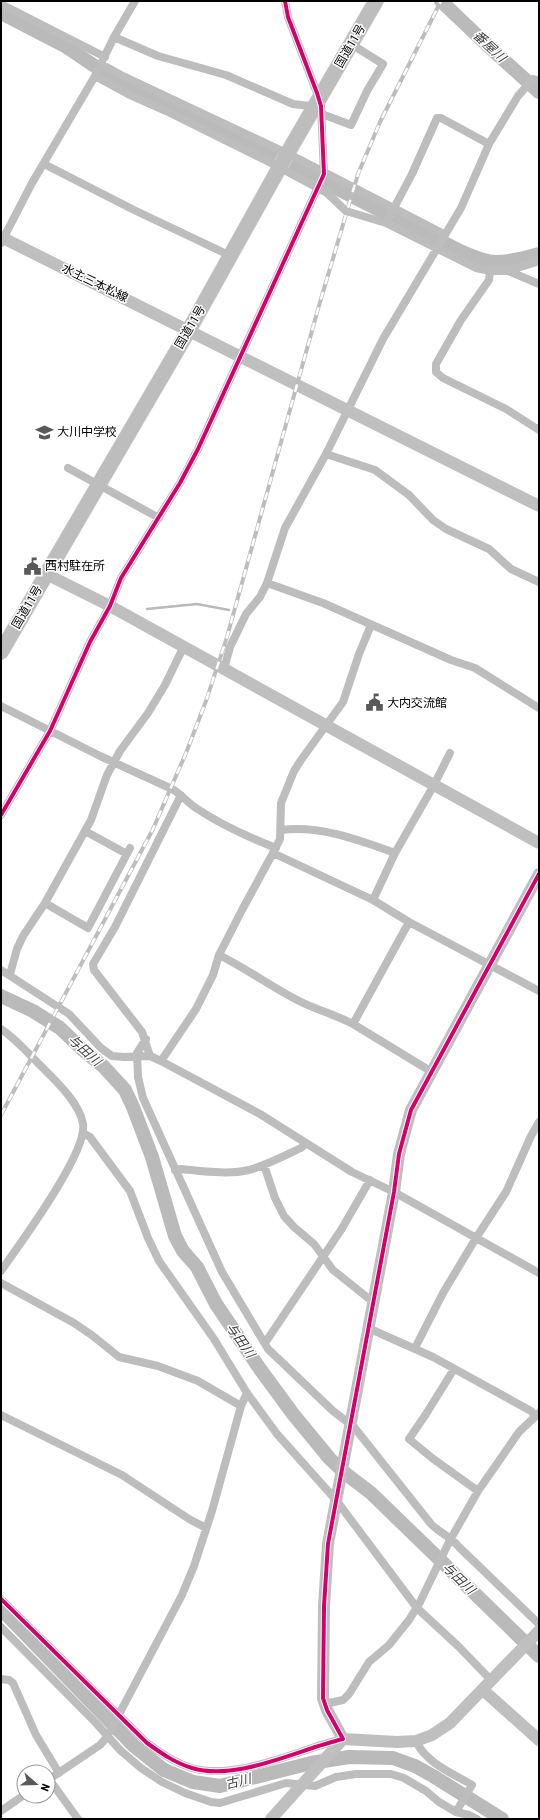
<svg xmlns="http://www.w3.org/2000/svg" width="540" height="1820" font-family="'Roboto Condensed','Noto Sans JP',sans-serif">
  <rect width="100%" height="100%" fill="#fff"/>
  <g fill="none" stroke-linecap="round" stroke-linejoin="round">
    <path stroke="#bababa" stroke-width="2.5" d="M147 609 197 604 229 610"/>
    <path stroke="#bababa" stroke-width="14" d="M441 1 485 43 539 92
      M1 13 65 46 105 73 273 156 458 250C469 255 483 262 496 262 511 262 525 258 539 254
      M1 996 33 1011 60 1028 82 1049 104 1067 125 1090 133 1107 152 1157 175 1236 183 1251 197 1267 216 1304 260 1369 293 1414 330 1459 346 1474 371 1493 539 1656
      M1 1609 134 1746 164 1770 193 1782 220 1786 311 1763 349 1757 393 1758 415 1766 433 1776 502 1819"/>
    <defs>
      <path id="highway" d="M1 652 189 330 287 154 376 1"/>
    </defs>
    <use href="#highway" stroke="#dbdbdb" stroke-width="16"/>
    <path stroke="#bdbdbd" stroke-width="8" d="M1 4 105 57
      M114 37 158 56 226 75 293 104 310 106 315 102
      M101 64 121 75 295 157 444 234
      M95 76 128 94 166 111 273 164 327 193 346 211 386 223 476 268 490 271H508L539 284
      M322 114 351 125 367 91 383 64 351 44
      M489 144 518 96 533 79 539 81
      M44 164 134 210 231 256
      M1 243 32 183 95 76 114 37 135 1
      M490 271 489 280 461 320 436 364V372L443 378 506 409 539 430
      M508 271 539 261
      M326 454 375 470 409 495 433 520 446 529 489 549 511 569 539 582
      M68 468 159 518
      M267 583 323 603 451 660 475 668 539 708
      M224 669 230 647 246 614 260 597 267 583 285 528 326 454 383 339 461 208 489 144 441 118H437L412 174 386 223
      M1 706 100 756 172 789C181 794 187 802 196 808 221 825 248 837 276 848
      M1 815 50 731 90 642 110 606 121 578 180 483 198 449 324 174 321 106 317 93 288 17 285 1
      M281 830C320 825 359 840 395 853
      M85 831 127 854
      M273 853 373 900 409 922 539 991
      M373 900 395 853 434 785 450 753
      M45 903 88 928 130 848
      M219 955C247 969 272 987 299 1001 317 1010 336 1015 353 1024L432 1072
      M1 970 69 1014 101 1048 112 1056 124 1057 150 1056 161 1061 260 1114 352 1172 394 1192 539 1273
      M10 974 17 949 23 936 45 903 91 820 107 775 120 751 148 713 165 685 183 648
      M353 1024 409 922
      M1 1029C18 1040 29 1055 43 1068 57 1082 80 1104 83 1124 88 1152 19 1245 1 1271
      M146 1039 137 1053 138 1077 143 1098 222 1272 268 1349 333 1411 354 1427 431 1524C441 1534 450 1536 459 1547L539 1624
      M150 1056 142 1032 94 970 93 964 115 927 181 795
      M161 1061 196 1009 213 975 219 955 242 910 273 853 280 839 281 803 294 771 301 760 343 702 359 654 371 625
      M83 1133 90 1137 130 1191 148 1238 159 1261 214 1339 247 1393 277 1434 336 1500 417 1608 458 1646 491 1680
      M264 1165 275 1198 284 1216 294 1227 314 1244 333 1270 368 1298 373 1300
      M175 1170 181 1169C202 1171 228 1175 249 1170 267 1165 284 1156 301 1148L305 1144
      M1 1283 74 1323 93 1336 119 1357 158 1366 198 1381 241 1406
      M368 1328 433 1357 531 1411 535 1416
      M265 1343 341 1230 370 1180
      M415 1348 443 1293 476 1238 506 1192 531 1136 539 1122
      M454 1369 426 1414 409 1439 432 1458 478 1491
      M1 1415 122 1475 189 1519 206 1528
      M1 1599 147 1743C161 1753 175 1763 192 1768 238 1781 297 1750 342 1739
      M1 1627 96 1723 120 1750 141 1768 162 1782 185 1793 211 1802 220 1803 286 1783 315 1786 336 1777 356 1774H391L404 1778 426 1791 439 1802 456 1812 472 1785C452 1773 426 1763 416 1741
      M1 1679 9 1680 13 1683 36 1735 59 1773
      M325 1704 343 1700 349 1694 369 1662 389 1645 409 1620 420 1602 449 1542 478 1491 519 1432 539 1413
      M49 1779 78 1819
      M48 1780 100 1745 107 1737 182 1595 194 1566 212 1511 241 1406 247 1393
      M1 1811 24 1795
      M456 1812 469 1815 477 1819"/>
    <path stroke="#bfbfbf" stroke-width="12" d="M1 237 539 506
      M46 574 110 606 539 843
      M483 1690 539 1740
      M343 1739 327 1710 323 1698 324 1606 328 1544 394 1192 399 1154 411 1110 539 874
      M271 1819 343 1739 397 1742 416 1741 432 1735 450 1723 539 1631"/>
    <use href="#highway" stroke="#bdbdbd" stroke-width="15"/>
    <defs>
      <path id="rail" d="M1 1115 153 829 186 753 206 701 227 637 318 309 358 174 380 122 441 1"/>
    </defs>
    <use href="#rail" stroke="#bdbdbd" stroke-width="4"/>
    <use href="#rail" stroke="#fff" stroke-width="2.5" stroke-dasharray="8" stroke-linecap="butt"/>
    <defs>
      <path id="cycleway" d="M1 815 50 731 90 642 110 606 121 578 180 483 198 449 324 174 321 106 317 93 288 17 285 1
        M1 1599 147 1743C161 1753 175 1763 192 1768 237 1782 299 1749 343 1739L327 1710 323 1698 324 1606 328 1544 394 1192 399 1154 411 1110 539 874"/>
    </defs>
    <use href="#cycleway" stroke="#fff" stroke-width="6"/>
    <use href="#cycleway" stroke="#d6006c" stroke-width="4"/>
  </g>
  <defs>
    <symbol id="school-bare" viewBox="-9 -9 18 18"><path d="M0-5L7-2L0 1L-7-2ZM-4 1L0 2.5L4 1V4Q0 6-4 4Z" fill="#595959" stroke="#fff" stroke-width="2.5" paint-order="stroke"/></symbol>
    <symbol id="civic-bare" viewBox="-9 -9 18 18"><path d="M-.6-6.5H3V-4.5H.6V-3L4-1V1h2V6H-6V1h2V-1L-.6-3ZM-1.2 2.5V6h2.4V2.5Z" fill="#595959" stroke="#fff" stroke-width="2.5" paint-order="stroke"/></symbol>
  </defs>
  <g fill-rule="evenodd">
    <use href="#school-bare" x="32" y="420" width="25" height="25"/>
    <use href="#civic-bare" x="20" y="554" width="25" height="25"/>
    <use href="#civic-bare" x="362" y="690" width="25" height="25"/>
  </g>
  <g text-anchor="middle" stroke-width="3" stroke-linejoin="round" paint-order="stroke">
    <g font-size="12" fill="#000" stroke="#fff">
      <text transform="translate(350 46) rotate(-60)" y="4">国道11号</text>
      <text transform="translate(95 283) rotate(26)" y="4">水主三本松線</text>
      <text transform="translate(190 327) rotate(-60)" y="4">国道11号</text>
      <text transform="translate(27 607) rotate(-60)" y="4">国道11号</text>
    </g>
    <g font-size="12" fill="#000" stroke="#fff" text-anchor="start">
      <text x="57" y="436">大川中学校</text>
      <text x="45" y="570">西村駐在所</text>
      <text x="387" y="707">大内交流館</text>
    </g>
    <g font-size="13" font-style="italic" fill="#3d3d3d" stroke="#fff">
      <text transform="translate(490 46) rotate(43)" y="5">番屋川</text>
      <text transform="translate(85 1050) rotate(42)" y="5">与田川</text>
      <text transform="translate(241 1340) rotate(55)" y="5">与田川</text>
      <text transform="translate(459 1578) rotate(44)" y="5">与田川</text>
      <text transform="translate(238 1781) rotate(-14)" y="5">古川</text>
    </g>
  </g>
  <rect width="540" height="1820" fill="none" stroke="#000000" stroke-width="4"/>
  <g transform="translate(36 1784) rotate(110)"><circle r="19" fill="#ffffff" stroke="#999999"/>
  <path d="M0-3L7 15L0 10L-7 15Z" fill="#595959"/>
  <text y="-6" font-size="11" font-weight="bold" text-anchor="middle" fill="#000000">N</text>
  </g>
</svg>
